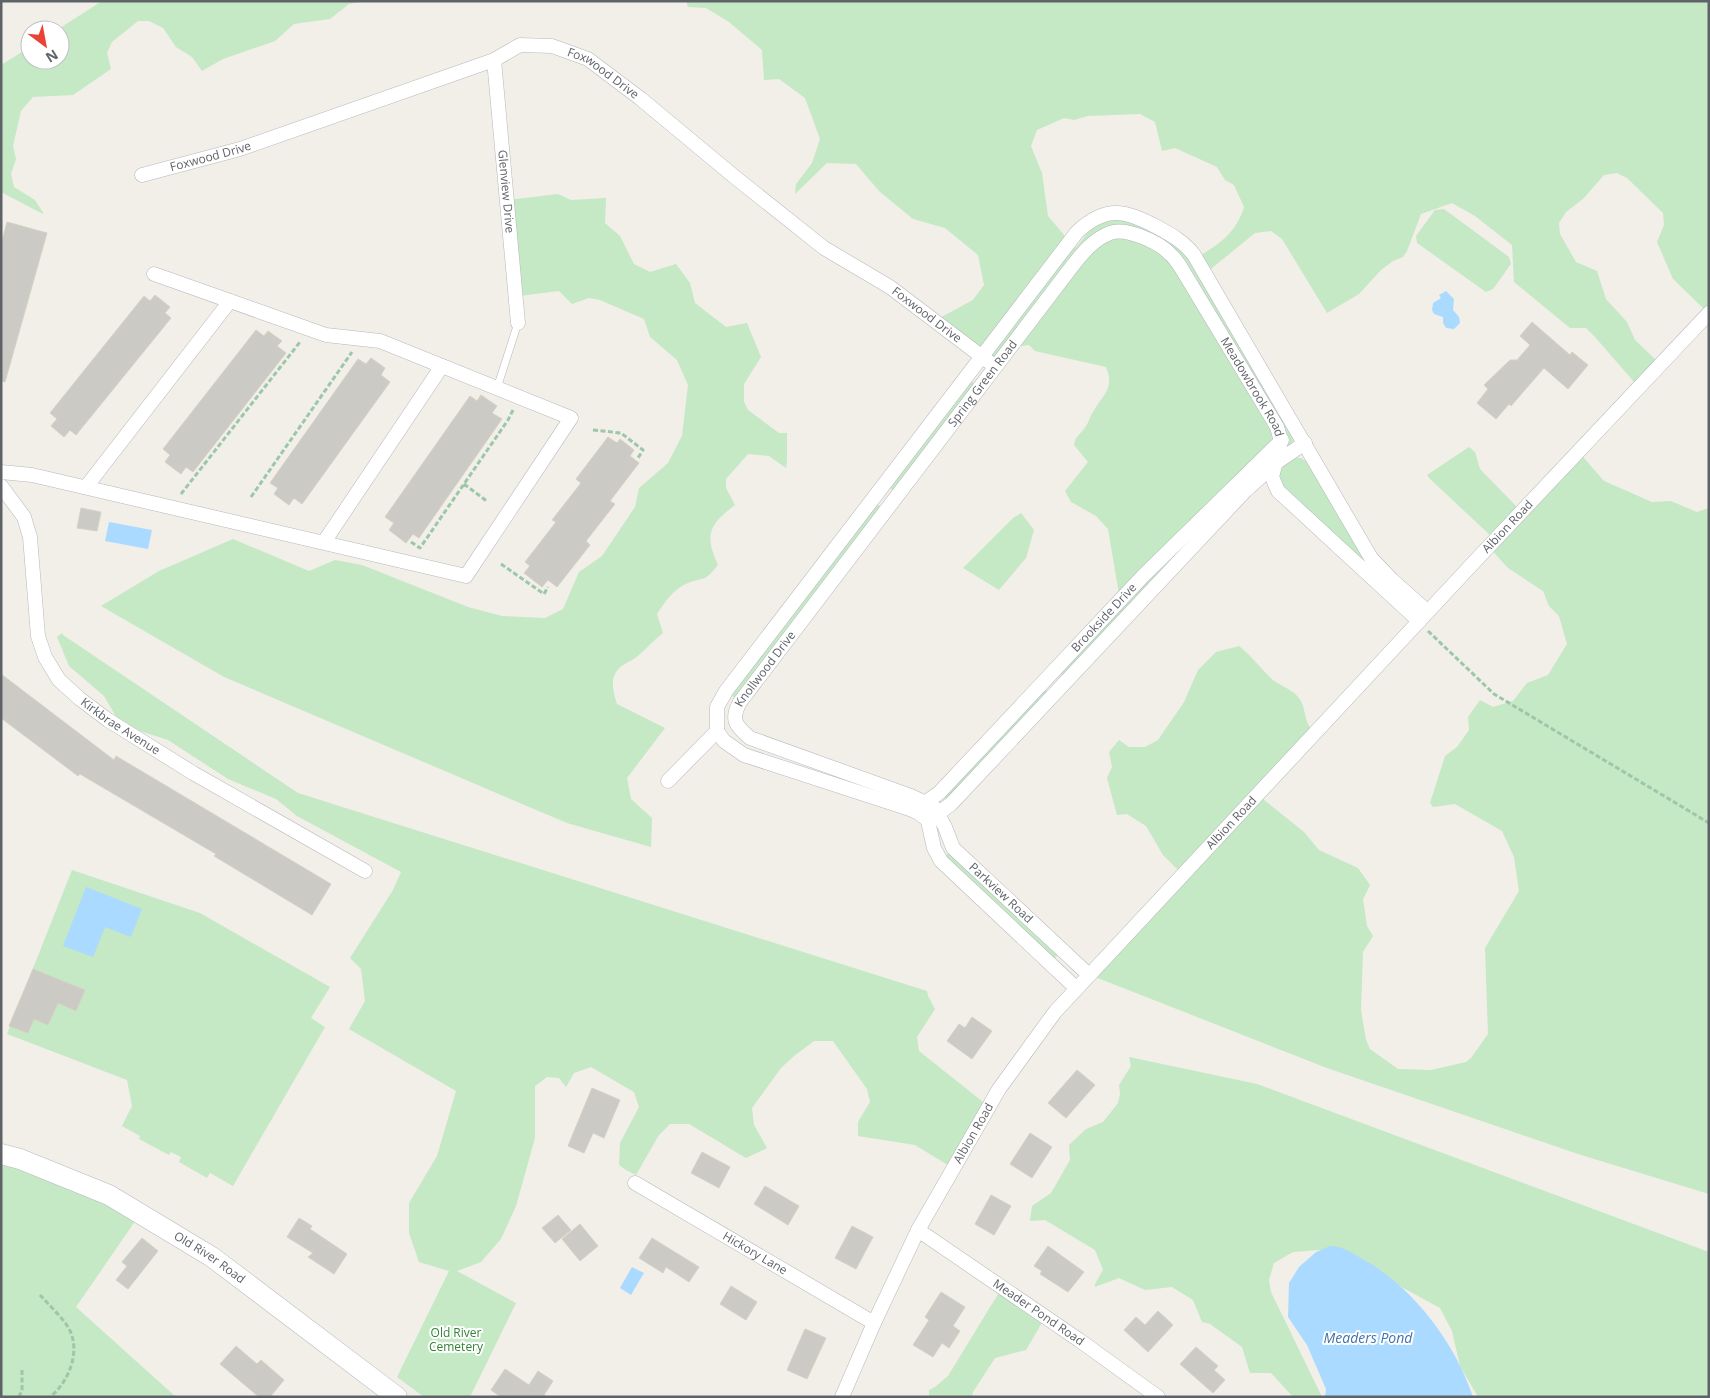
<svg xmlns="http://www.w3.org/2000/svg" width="1710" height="1398" font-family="'Open Sans',sans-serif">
  <rect width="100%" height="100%" fill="#f1efe8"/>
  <path fill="#c5e8c5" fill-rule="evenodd" d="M102 1H364L349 4 330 19 294 24 275 41 223 59 202 71 192 57 176 47 163 28 149 21H138L112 42 107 53 111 69 73 95 33 97 21 111 13 146 16 159 11 174 14 187 35 200 44 214 41 213 1 192V65L30 47V60H60V30H57Z
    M686 1H1709V306L1704 309 1673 279 1657 242 1664 225 1663 213 1627 178 1617 173 1604 175 1584 198 1566 212 1559 223 1560 234 1576 262 1597 271 1606 299 1627 322 1635 340 1656 360 1635 383 1595 337 1586 328H1570L1514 282 1512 245 1475 216 1452 203 1421 214 1407 251 1403 257 1393 261 1381 270 1359 294 1327 313 1282 239 1271 231 1255 233 1201 277 1298 436 1067 680 1056 669 1120 600 1108 529 1096 516 1071 502 1065 491 1088 462 1074 445C1075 436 1081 434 1086 426 1089 422 1090 416 1093 412 1103 394 1115 389 1106 367L1035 351 1029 345 1012 347 990 367 934 321 973 300 984 285 978 255 945 228 913 219 879 191 856 164 827 163 795 194 796 184 812 163 820 139 805 98 779 79 764 80 762 50 729 22 706 8 688 7ZM1140 114 1155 122 1162 151 1175 148 1217 167 1225 180 1234 185 1244 207C1235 236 1216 246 1191 261 1168 236 1126 206 1093 228 1085 233 1082 242 1075 248L1048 216 1042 173 1031 146 1037 130 1064 118 1074 120 1088 116Z
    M558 194 571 200 606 198 605 223 620 236 634 264 650 272 676 264 690 283 695 303 726 327 747 323 761 357 744 384V402L748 410 779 433H787V461L786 468 769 456 748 454 726 479V488L735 505C709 525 704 534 718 565 703 583 707 576 688 583 673 589 665 602 657 614L663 633C654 640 648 647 640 654 635 659 628 662 623 665 608 675 613 691 617 704L665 728 627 778 631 799 652 818 651 847 567 823 224 677 101 606 159 571 233 539 309 571 335 560 362 565 468 607 502 616 545 618 563 609 579 572 602 556 635 507 639 488 668 463 682 436 688 385 677 360 650 337 644 319 600 300 589 298 572 304 559 291 519 296 508 200Z
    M1444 209 1509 257 1511 264 1493 289 1486 292 1417 243 1416 236 1435 210Z
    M966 377 980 388 898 494 884 484Z
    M1469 447 1475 452 1480 469 1517 507 1522 506 1577 450 1604 481 1652 502 1671 501 1697 512 1709 508V1194L1578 1154 1327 1068 1090 975 1181 873 1163 855 1146 826 1127 814 1117 815 1107 778 1112 767 1109 752 1119 740 1129 747H1145L1158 740 1184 702 1198 670 1216 652 1239 646C1252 656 1261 669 1273 680 1281 686 1296 691 1301 701 1306 711 1304 721 1312 730L1258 795 1304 832 1319 850 1358 868 1370 885 1363 899 1367 926 1373 936 1363 952 1361 1010 1366 1040 1370 1049 1398 1069 1431 1070 1466 1062 1471 1058 1488 1034 1485 948 1519 891 1514 857 1502 831 1455 804 1433 807 1430 803 1445 756 1457 747 1469 730 1468 717 1480 700 1493 707 1513 701 1527 683 1548 675 1567 644 1559 616 1549 606 1543 591 1508 568 1487 545 1491 536 1430 479 1427 475Z
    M1291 458H1301L1309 463 1384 590 1277 481 1280 466Z
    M872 500 885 510 740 702 726 691Z
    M1021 513 1034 530 1026 558 999 590 963 568 1013 518Z
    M62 633 63 635 298 793 927 991 928 996 935 1009 917 1037 919 1051 988 1106 951 1167 915 1145 858 1136V1122L870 1102 867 1089 833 1041H814L794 1056 781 1068 752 1108 754 1125 767 1148 746 1158 689 1124H670L659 1135 636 1175 626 1170 619 1165 620 1143 639 1107 634 1092 591 1067 574 1073 566 1087 559 1078 547 1077 535 1086V1138L516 1206 501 1239 481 1262 457 1271 516 1303 470 1397H424L397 1377 449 1271 419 1262 409 1233V1203L437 1156 456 1091 349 1029 365 1001 361 969 350 958 393 890 401 872 297 816 276 799 228 779 168 740 121 725 104 696 69 666 57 637Z
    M1040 685 1052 696 951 804 939 793Z
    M953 848 1062 950 1050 963 941 861Z
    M72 870 200 913 330 987 311 1018 325 1027 233 1186 210 1173 207 1178 179 1162 181 1157 171 1152 169 1155 139 1139 140 1136 122 1126 132 1106 127 1080 7 1034Z
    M1129 1057 1257 1084 1709 1252V1397H1478L1460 1366 1452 1331 1440 1308 1332 1249 1293 1252 1274 1263 1269 1280 1271 1292 1322 1397H1293L1271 1373H1250L1242 1347 1210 1324 1202 1322 1193 1300 1172 1287 1145 1290 1119 1278 1095 1287V1284L1103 1270 1095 1250 1045 1220 1030 1221 1032 1206 1051 1193 1070 1160 1069 1145 1086 1129 1103 1122 1118 1103 1120 1094 1119 1085 1131 1066Z
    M1 1154 140 1214 76 1307 176 1397H1Z
    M1003 1286 1047 1314 1026 1350 995 1358 973 1392 972 1397H929V1390L935 1387 948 1376Z"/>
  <path fill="#aadaff" d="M1446 291 1454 299 1453 310 1459 317 1460 323 1454 329 1446 328 1443 323V317L1434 314 1432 310 1433 303 1441 298 1439 295Z
    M109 522 152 530 148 549 105 541Z
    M86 887 142 909 131 937 105 927 93 957 63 946Z
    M1330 1246C1342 1246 1350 1252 1361 1258 1412 1286 1455 1342 1473 1397H1325L1326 1389 1307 1345 1288 1317 1289 1283 1299 1267 1316 1252Z
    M632 1267 644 1273 631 1295 620 1288Z"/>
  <path fill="#cccac5" stroke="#d6d1c6" d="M7 222 47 233 5 382 1 381V245Z
    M155 295 170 307 165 313 171 318 76 435 70 430 64 437 51 426 57 419 50 413 144 296 150 301Z
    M1532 322 1570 355 1572 352 1588 365 1568 389 1544 368 1511 406 1509 404 1496 419 1477 403 1488 389 1484 385 1510 360H1517L1530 345 1520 336Z
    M256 330 264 336 268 331 282 341 277 346 286 353 193 472 186 467 181 474 165 462 170 455 163 449Z
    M371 358 385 368 381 375 390 382 302 504 294 498 289 505 274 494 278 488 270 483 358 359 366 364Z
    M481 395 497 406 492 413 502 419 419 538 413 534 406 543 389 530 394 523 385 517 470 396 477 401Z
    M608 437 617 443 620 439 634 450 630 456 639 463 610 501 615 504 586 541 590 545 557 587 548 580 542 587 524 573 530 566 525 562 556 522 552 520 581 483 576 479Z
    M81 508 101 512 97 531 77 528Z
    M1 674 114 760 116 756 331 884 312 915 214 856 216 854 80 774 78 776 1 718Z
    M33 969 85 990 76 1011 58 1003 48 1025 34 1019 28 1033 9 1026Z
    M972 1017 992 1031 972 1059 947 1041 959 1024 965 1028Z
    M1077 1070 1095 1085 1066 1118 1048 1103Z
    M592 1088 620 1100 604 1138 593 1133 584 1153 568 1146Z
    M1030 1133 1052 1147 1032 1178 1010 1164Z
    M702 1152 730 1167 719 1188 691 1173Z
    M765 1186 799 1206 788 1225 754 1204Z
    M991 1195 1011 1206 994 1235 975 1224Z
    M558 1215 571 1230 555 1243 542 1228Z
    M299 1218 312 1226 310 1229 347 1254 334 1274 308 1257 313 1253 287 1237Z
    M580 1224 598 1246 580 1261 562 1239Z
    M852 1226 873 1237 856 1269 835 1258Z
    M142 1238 158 1251 128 1289 116 1280 127 1266 122 1262Z
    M652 1238 699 1267 689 1282 666 1267 663 1273 639 1258Z
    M1048 1246 1084 1272 1068 1292 1040 1274 1042 1271 1034 1266Z
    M731 1286 757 1302 746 1320 720 1304Z
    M941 1292 965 1307 953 1326 960 1331 949 1348 942 1343 933 1357 913 1345 929 1320 925 1317Z
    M1158 1311 1173 1325 1148 1352 1124 1330 1136 1317 1145 1325Z
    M805 1329 826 1338 807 1379 787 1370Z
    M236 1346 257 1364 261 1360 284 1380 270 1397H259L220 1364Z
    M1196 1347 1218 1366 1214 1370 1225 1380 1213 1393 1180 1364Z
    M505 1369 529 1385 538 1371 553 1381 544 1395 547 1397H501L491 1390Z"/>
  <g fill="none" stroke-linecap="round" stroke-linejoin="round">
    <defs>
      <path id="service" d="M497 388 518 323"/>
      <g id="minor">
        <path id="s1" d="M494 60 518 323"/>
        <path id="s2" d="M142 175 240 149 494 60 520 45 552 46 588 59 641 99 736 178 824 248 890 287 989 362"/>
        <path d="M1 472 32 475 466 576 571 418 380 341 326 335 154 274"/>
        <path id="s3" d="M1 486 24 517 30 537 38 636 45 657 59 680 80 699 108 720 193 773 365 871"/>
        <path d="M86 487 230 301"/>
        <path d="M324 542 442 366"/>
        <path d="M717 731V707L726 691 1077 232C1106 205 1125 210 1157 227 1172 235 1184 242 1194 255L1371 558 1392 580 1428 612"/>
        <path d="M717 731 724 741 744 755 907 808 917 812 924 817"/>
        <path d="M668 781 717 731"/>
        <path id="s4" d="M917 812 926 802 939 793 1143 576 1282 440"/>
        <path d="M928 821 951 804 1245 491 1277 462 1305 443"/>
        <path d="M928 821 934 848 941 861 1076 988"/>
        <path id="s5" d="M1089 975 953 848 945 827 934 807 911 796 750 738C736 726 730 720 740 702L1070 269C1081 255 1092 240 1110 233 1126 227 1159 242 1170 254 1174 257 1177 262 1180 266L1277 427 1281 441 1272 477 1278 491 1419 621"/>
        <path id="s6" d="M635 1183 874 1323"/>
        <path id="s7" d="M918 1230 1079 1340 1158 1397"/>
        <path id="s8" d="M842 1397 874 1323 918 1230 999 1089 1055 1012 1477 559 1709 313"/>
      </g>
      <g id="secondary">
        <path id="s9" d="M1 1154 20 1159 109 1195 212 1257 397 1397"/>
      </g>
    </defs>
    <use href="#service" stroke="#b5b8bc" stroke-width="8"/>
    <use href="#minor" stroke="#b5b8bc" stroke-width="15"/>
    <use href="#secondary" stroke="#b6babf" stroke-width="21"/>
    <path stroke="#9cc7a9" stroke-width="3" stroke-dasharray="5 2.5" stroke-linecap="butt" d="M593 430 621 433 643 450 638 458
      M464 484 488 502
      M181 494 300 342
      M251 497 352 352
      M411 542 420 548 508 420 513 410
      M501 564 544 594 548 587
      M1428 631 1494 694 1709 823
      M40 1295C49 1305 61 1316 68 1327 82 1350 69 1382 50 1397
      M19 1397 22 1390V1369"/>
    <use href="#service" stroke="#fff" stroke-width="7"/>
    <use href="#minor" stroke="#fff" stroke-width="14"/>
    <use href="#secondary" stroke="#fff" stroke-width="20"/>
  </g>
  <g text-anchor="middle" stroke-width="4" stroke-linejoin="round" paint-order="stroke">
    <g font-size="12" fill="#5f6368" stroke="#fff">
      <text dy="4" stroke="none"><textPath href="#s2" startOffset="491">Foxwood Drive</textPath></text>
      <text dy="4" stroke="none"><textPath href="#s2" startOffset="71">Foxwood Drive</textPath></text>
      <text dy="4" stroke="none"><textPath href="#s1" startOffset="132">Glenview Drive</textPath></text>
      <text dy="4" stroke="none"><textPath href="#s2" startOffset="896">Foxwood Drive</textPath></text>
      <text dy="4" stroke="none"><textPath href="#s5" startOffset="871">Spring Green Road</textPath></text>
      <text dy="4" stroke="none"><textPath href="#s5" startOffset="1292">Meadowbrook Road</textPath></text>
      <text dy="4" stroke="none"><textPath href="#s8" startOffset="1105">Albion Road</textPath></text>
      <text dy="4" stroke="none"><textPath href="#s4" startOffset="270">Brookside Drive</textPath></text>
      <text dy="4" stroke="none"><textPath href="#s5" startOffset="512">Knollwood Drive</textPath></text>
      <text dy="4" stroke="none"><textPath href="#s3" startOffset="285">Kirkbrae Avenue</textPath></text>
      <text dy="4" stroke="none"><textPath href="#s8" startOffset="700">Albion Road</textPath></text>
      <text transform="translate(1001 893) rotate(43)" y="4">Parkview Road</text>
      <text dy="4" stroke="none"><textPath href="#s8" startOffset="295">Albion Road</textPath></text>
      <text dy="4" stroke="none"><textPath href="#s6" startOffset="139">Hickory Lane</textPath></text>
      <text dy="4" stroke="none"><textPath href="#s9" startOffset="234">Old River Road</textPath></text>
      <text dy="4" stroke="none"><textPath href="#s7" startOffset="146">Meader Pond Road</textPath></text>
    </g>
    <g font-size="12" fill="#348238" stroke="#fff">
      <text x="456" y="1337">Old River<tspan x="456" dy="14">Cemetery</tspan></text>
    </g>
    <g font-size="14" font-style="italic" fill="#4174aa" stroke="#fff">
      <text x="1368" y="1343">Meaders Pond</text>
    </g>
  </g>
  <rect width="1710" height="1398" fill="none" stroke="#5f6368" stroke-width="5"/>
  <g transform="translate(45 45) rotate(148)"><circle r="24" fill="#ffffff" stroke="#bfc1c3"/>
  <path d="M0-4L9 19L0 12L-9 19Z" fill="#ea4335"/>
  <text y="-8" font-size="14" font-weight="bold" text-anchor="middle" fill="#5f6368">N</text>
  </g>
</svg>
